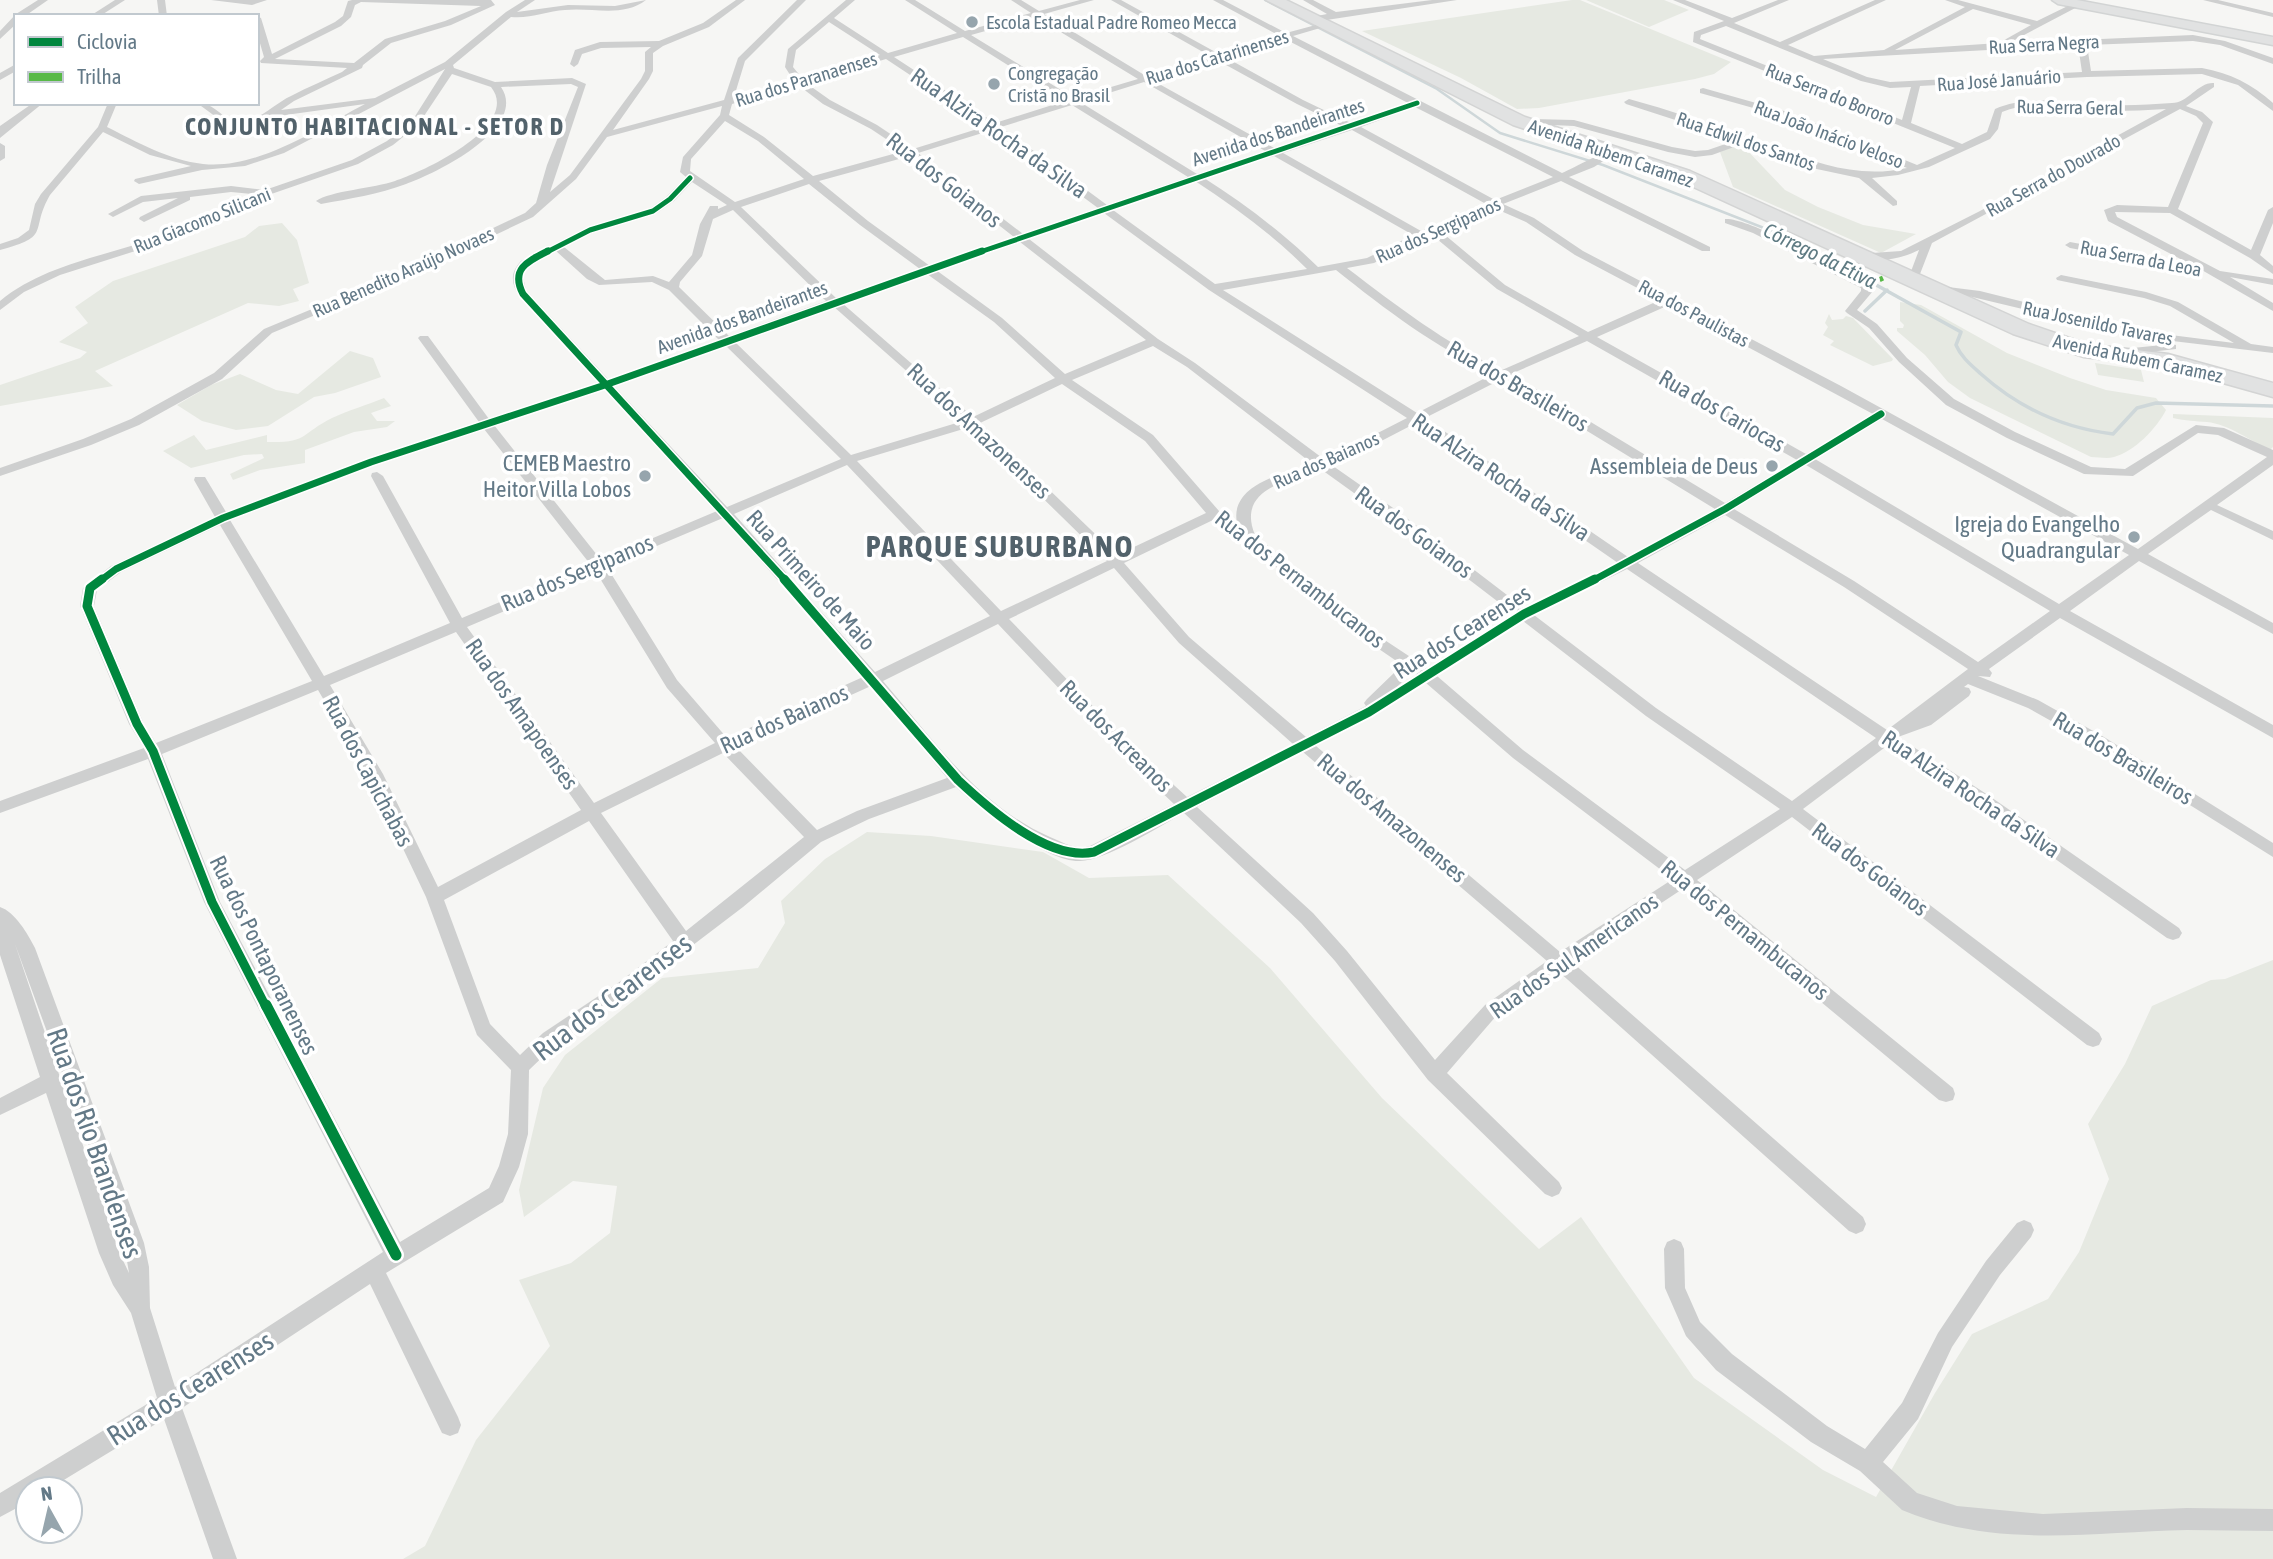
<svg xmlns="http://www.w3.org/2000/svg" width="2273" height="1559" font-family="'Asap Condensed',sans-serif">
  <rect width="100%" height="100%" fill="#f6f6f4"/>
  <path fill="#e6e9e2" d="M1572 0H1580L1731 62 1714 74 1695 79 1539 108 1517 109 1461 78 1362 31Z
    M1586 0H1664L1689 10 1649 27Z
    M1732 146H1743L1785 190 1818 207 1863 225 1916 234 1881 253 1733 187 1720 152Z
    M282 223 297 240 309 283 293 289 299 301 279 306 248 303 95 371 113 386 0 406V385L80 358 87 352 59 342 88 323 75 307 113 281 245 237 259 226Z
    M1900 302 1921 305 2007 353 2070 378 2106 390 2156 398 2166 410C2157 428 2134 452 2114 457 2107 459 2099 457 2091 457L1970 398 1948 382 1925 355 1897 331V328H1903L1904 325 1900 321Z
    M1829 314 1832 320 1843 319 1846 316 1853 318 1893 359 1892 361 1873 366 1830 345 1834 341 1823 335 1828 327 1825 323Z
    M350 351 373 358 381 377 335 393 314 397 268 426 236 430 202 421 177 405 211 385 240 374 276 390 298 394Z
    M2095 363 2141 370 2144 382 2098 375Z
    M384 398 391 406 371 413 377 421H395L387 427 354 432 305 450V463L260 470 233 480 230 474 264 458 262 454 244 455 191 468 163 451 194 435 206 450 267 435V442C309 443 300 434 332 418 349 410 367 405 384 398Z
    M2173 414 2273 418V447L2270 450C2251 441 2228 424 2207 422 2195 421 2186 421 2173 418Z
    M867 832 931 836 1043 852 1089 878 1168 875 1270 968 1382 1098 1539 1249 1581 1217 1694 1378 1823 1470 1876 1497 1935 1393 1972 1334 2048 1299 2079 1252 2109 1179 2088 1124 2125 1064 2152 1006 2211 980 2225 979 2273 960V1559H403L425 1546 476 1440 550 1346 519 1280 571 1263 610 1233 617 1186 573 1181 524 1217 519 1190 543 1088 565 1055 662 978 758 968 785 923 781 901 825 859Z"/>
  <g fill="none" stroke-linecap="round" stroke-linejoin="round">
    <path stroke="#ced7d9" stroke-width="2.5" d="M1265 0 1437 89 1500 133 1603 165 1769 230 1818 253"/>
    <path stroke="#ced7d9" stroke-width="3.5" d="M1815 251 1961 332 1956 345C1961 357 1971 365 1981 374 2019 408 2063 428 2113 434L2137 408 2156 403 2273 406
      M1865 311 1887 290"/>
    <defs>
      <path id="secondary" d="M2052 0H2077L2273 37V45L2058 4Z"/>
      <path id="highway" d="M1266 0H1286L1525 117 1690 171 2029 324 2087 344 2168 354 2273 383V397L2166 367 2084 357 2013 334 1676 179 1513 125Z"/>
    </defs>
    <use href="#secondary" stroke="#d2d4d4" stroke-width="3"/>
    <use href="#highway" stroke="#d3d4d4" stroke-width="3"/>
    <path fill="#cecfcf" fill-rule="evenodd" d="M38 0H48L25 16H16V24L0 39V31L16 14Z
      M115 0H125L100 16H90Z
      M157 0H165L167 16H159Z
      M211 0H267L252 5Z
      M352 0H491L495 5 451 25 391 43 363 65 362 68 294 101 281 110 375 98 445 62 506 12 525 0H535L517 12 568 5 615 6 646 0C623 18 592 7 565 10 547 11 530 19 511 17L453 65 454 68 495 82 572 78 586 84 550 192 570 175 641 79 645 71V52L651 47 601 48 582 54 578 64 574 67 570 64 575 50 600 42 659 41 703 23 736 0H745L709 27 663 46 653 53V71L649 79 613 130 724 100 738 58 797 0H806L745 61 734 97 794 81 785 67 788 49 846 0H855L834 18 888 53 957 33 905 0H915L965 31 1031 13 1011 0H1021L1039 11 1080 0H1094L1044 14 1146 76 1210 56 1111 0H1121L1219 54 1278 35 1213 0H1223L1286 33 1327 22V26L1293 36 1562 173C1574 168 1607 149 1616 149V153L1594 167 1569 177 1710 247V251H1702L1561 181 1503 204 1534 218 1583 251 1841 386 2138 549 2267 457 2218 435 2198 433 2133 476 2084 474 2007 438 1946 405 1899 362 1869 328 1847 313 1845 311 1861 291V288L1753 233 1725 223V219C1749 217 1843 270 1870 284L1873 291 1857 310 1877 324 1907 358 1954 399 2015 432 2091 467 2125 469 2196 425 2224 428 2273 450V465L2217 505 2273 531V540L2211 510 2148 554 2273 623V634L2139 561 2070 611 2273 725V738L2060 618 1989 669 1992 673 1990 677 1978 676 2038 700 2104 737 2273 843V857L2094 745 2028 708 1968 684 1964 687 1969 688 1971 692 1969 696 1931 725 1898 737 1988 795 2179 928 2182 933 2179 938 2173 940 2167 938 1976 803 1888 745 1803 809 2099 1033 2102 1039 2099 1045 2093 1047 2087 1045 1792 817 1697 880 1953 1088 1955 1094 1953 1100 1946 1102 1939 1100 1684 888 1572 962 1863 1217 1866 1224 1863 1231 1856 1234 1849 1231 1558 971 1497 1015 1447 1073 1559 1182 1562 1188 1559 1194 1552 1197 1545 1194 1428 1080 1335 961 1301 923 1184 813C1160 826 1105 861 1080 861 1046 862 980 810 956 787L869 819 821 842 743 907 630 993 555 1045 529 1070 528 1134 519 1167 503 1202 386 1273 458 1417 461 1425 458 1433 450 1436 442 1433 370 1284 182 1408 237 1559H213L164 1419 49 1489H28V1502L0 1517V1493L157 1398 131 1313 113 1285 99 1253 46 1093 0 1115V1098L40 1077 0 955V907C15 912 28 934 35 948L144 1243 149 1267 150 1308 175 1387 383 1252 204 902 148 759 0 813V801L144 748 129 724 80 606 83 588 111 566 215 517 194 480 195 477H205L226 512 367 459 479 422 418 338 420 336H428L489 419 599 383 519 296C511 283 510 273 521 261L586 228 649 209 666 197 686 177 680 172 683 157 720 115 722 106 607 137 576 179 533 217 404 278 272 333 222 379 139 425 91 445 0 476V468L83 439 131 419 214 373 264 329 396 274 525 213 536 203 547 165 578 87 571 84 501 87C529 128 435 174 406 184 379 194 349 199 321 204L316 201C330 191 375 188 395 181 423 172 522 126 491 87L452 74 418 125 393 145 358 164 245 203 173 239 60 275 24 292 0 310V301C46 263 109 256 164 235 194 224 221 204 252 194L231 192 190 197V200L144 222 139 219 140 217 178 198 143 202 113 217 108 214 141 196 231 186 265 190 352 160 387 141 412 121 445 69 284 153 245 166 202 170 139 184 134 181 135 179 191 166 150 155 103 132 50 195C29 231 53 236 0 250V244L18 238 29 230 35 204 41 194 98 127 108 103H117L107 127C137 142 169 160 203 164 257 170 319 128 365 104L271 117 255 124 237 127 227 125 197 103C216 103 221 119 236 121 258 124 273 104 291 96 308 87 325 80 342 72L347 68 261 63 260 61 264 57 257 33 256 16 261 18 272 54 335 22 343 16 348 1ZM361 2 481 6 445 21 385 39 354 63 275 59 341 26 351 17 355 5ZM1036 17 1138 79 1074 98 971 35ZM829 22 880 55 802 78 793 67 796 50ZM963 37 1065 101 995 123 894 57ZM1285 39 1408 103 1353 124 1303 100 1225 57ZM886 59 987 126 913 149 877 125 830 100 806 83ZM1217 60 1297 104 1344 127 1276 149 1152 80ZM1144 82 1267 152 1197 174 1080 102ZM798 85 823 104 871 129 904 151 813 176 764 137 729 115 732 104ZM1072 105 1188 177 1107 205 1001 127ZM1415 107 1553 177 1495 200 1361 127ZM725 121 758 141 804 179 735 202 690 171 691 159ZM992 130 1098 208 1023 234 918 153ZM1352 130 1486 204 1421 231 1283 153ZM910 156 1014 237 930 266 868 221 819 181ZM1274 156 1413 235 1367 258 1318 267C1283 233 1245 204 1204 178ZM1195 181C1235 207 1273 235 1307 269L1215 284 1113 210ZM692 182 727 205 718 209V206H710L700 224 692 255 669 282 653 276 605 280 564 247 594 232 657 213 674 201ZM809 184 860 225 920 269 836 298 741 207ZM1494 208 1526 222 1575 255 1660 300 1588 332 1505 285 1439 230ZM733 210 826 301 729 336 679 287 680 282 702 256 713 219ZM1104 213 1209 290 1407 418 1325 460 1195 363 1158 339 1029 239ZM1431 234 1497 289 1579 336 1502 370C1445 343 1397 306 1347 268L1374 263ZM1020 242 1146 340 1065 374 1002 318 936 270ZM556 251 587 279 599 285 652 282 669 290 719 340 609 380 526 290 523 277 526 268ZM1336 270C1386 310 1435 347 1493 374L1417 413 1223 290ZM927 274 994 322 1055 378 973 417 842 303ZM1669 305 1873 414 1806 454 1597 337ZM833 306 963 421 851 455 735 342ZM1587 341 1797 460 1725 503 1511 374ZM725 345 841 459 727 507 614 386ZM1153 346 1187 367 1314 465C1286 472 1229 484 1237 523L1219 511 1153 435 1072 380ZM1502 379 1715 509 1628 557 1425 418ZM1062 384 1145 441 1206 513 1117 555 980 423ZM604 389 717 511 601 560 494 425ZM1882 419 2129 555 2059 604 1815 459ZM1416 423 1618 563 1524 608 1396 510 1333 466ZM970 427 1107 561 1001 611 857 461ZM484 429 590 564 462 618 383 476 377 472 372 473 371 476 450 623 324 676 230 520 375 465ZM847 465 990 616 875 672 734 514ZM1806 465 2050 611 1978 662 1854 581 1734 509ZM1322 470 1386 516 1514 614 1427 668 1368 629 1255 535C1236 489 1288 480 1322 470ZM1725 515 1844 587 1968 669 1887 730 1638 563ZM723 518 863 677 727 738 677 680 607 567ZM1213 520C1277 562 1331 617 1395 660V672L1367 699 1364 703 1366 706 1306 737 1189 637 1124 563ZM220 525 312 681 156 743 144 724 94 606 97 590 121 572ZM1114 568 1179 643 1293 744 1187 797 1130 745 1009 619ZM1627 569 1876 738 1792 801 1656 708 1534 615ZM596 572 667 688 715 743 594 803 467 627ZM1523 621 1646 716 1780 809 1685 870 1523 750 1437 676ZM998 624 1120 753 1174 804 1090 846C1075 850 1064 843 1050 837 978 806 932 738 883 681ZM456 632 581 810 438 887 383 774 330 685ZM1409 670 1416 675 1396 688 1407 677ZM1426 683 1513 758 1673 879 1560 952 1316 746 1374 716ZM871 686 947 778 857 811 817 830 736 747ZM318 690 368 775 426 897 477 1035 511 1070 508 1134 499 1166 489 1188 400 1242 220 902 162 754ZM1303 752 1547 961 1485 1005 1435 1060 1347 951 1313 913 1197 807ZM723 753 804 837 686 931 601 813ZM589 821 673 941 618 983 543 1033 520 1055 490 1024 444 900ZM15 944 124 1243 129 1273 119 1252Z
      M1303 0H1313L1336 12 1432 0H1457L1320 21 1317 20V16L1327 14Z
      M1673 0H1685L1732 18 1778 0H1789L1734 23 1780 42 1875 0H1886L1788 45 1814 56 1884 50 1965 7 1945 0H1958L2037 21 2078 1H2081V5L2009 43 2193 35 2225 41 2273 58V64L2220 45 2193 41 2087 45 2091 71 2202 68C2230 73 2252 84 2273 103V111L2238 85 2202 74 2087 77 1920 86 1911 123 1962 144 1987 132 1995 109C2032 93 2073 104 2112 105 2132 106 2152 104 2172 103 2188 103 2198 82 2214 83V87L2186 106 2202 112 2213 122 2178 209 2251 250 2268 210 2273 207V223L2260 255 2273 266V274L2250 258 2170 213 2115 212 2117 217 2220 271 2273 279V285L2230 277 2273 303V311L2200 269 2195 271 2070 248 2065 245 2070 242 2190 264 2108 221 2104 210 2117 205 2168 207 2203 123 2196 116 2180 109 1932 243 1920 274 1915 277 1910 274 1919 250C1905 257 1880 264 1867 256L1872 253 1901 251 1980 211 2166 109C2148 110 2130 111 2111 111 2077 109 2035 98 2002 112L1998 129 1990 139 1929 167 1898 175 1872 178 1897 201V205L1893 206 1859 178 1812 168 1745 143 1712 155 1695 157 1668 152 1574 126 1530 124 1528 122 1533 119 1574 120 1672 147 1695 151 1708 150 1737 140 1626 104 1624 102 1629 99C1669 110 1708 123 1747 137 1800 156 1849 181 1907 168L1782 116 1700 93V89L1703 88 1788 112 1917 165 1955 148 1693 42 1694 32 1724 21ZM1973 9 2031 25 1999 43 1895 50ZM1726 26 1861 81 1890 88 1911 87 1902 120 1700 39 1701 35ZM2078 45 2082 72 1890 82 1867 77 1823 59Z
      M2203 0H2218L2273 13V17Z
      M16 64V71L0 80V73Z
      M33 103H43L0 138V126Z
      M0 143 5 146V158L0 161Z
      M2061 275 2146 292 2178 302 2251 344 2273 347V353L2139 337 1943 290 1948 287 1980 291 2139 331 2234 343 2170 306 2144 298 2057 280 2056 278Z
      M2172 344 2176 345V349L2123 355 2117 352 2123 349Z
      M2024 1220 2031 1223 2034 1230 2031 1237 2000 1275 1952 1347 1918 1419 1883 1462 1917 1493 1957 1506 2043 1514 2187 1508 2273 1509V1531C2244 1531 2216 1530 2187 1530 2089 1532 1996 1549 1902 1510L1860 1471 1811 1442 1716 1370 1686 1336 1665 1288 1664 1249 1667 1242 1674 1239 1681 1242 1684 1249 1685 1288 1700 1322 1732 1354 1827 1426 1865 1449 1902 1403 1938 1333 1986 1261 2017 1223Z"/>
    <use href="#secondary" fill="#e1e2e2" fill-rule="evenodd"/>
    <use href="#highway" fill="#e1e2e2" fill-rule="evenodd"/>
    <path stroke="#58b947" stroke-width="5" stroke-dasharray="10 5" stroke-linecap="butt" d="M1866 286 1883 278"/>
    <defs>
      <path id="cycleway-far3" d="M545 253 590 230 653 211 670 199 690 178
        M977 253 1417 103"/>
      <path id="cycleway-far2" d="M548 251C528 261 510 269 523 294L786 581
        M100 581 116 569 223 518 371 462 605 385 982 251
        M1592 581 1725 509 1881 414"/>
      <path id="cycleway-far1" d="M102 579 90 588 87 606 137 724 153 751 212 902 266 1007
        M784 579 958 780C989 809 1049 862 1094 852L1369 712 1524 614 1595 579"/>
      <path id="cycleway" d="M266 1005 396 1255"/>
    </defs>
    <use href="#cycleway-far3" stroke="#fff" stroke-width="8"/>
    <use href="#cycleway-far2" stroke="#fff" stroke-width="10"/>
    <use href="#cycleway-far1" stroke="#fff" stroke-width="13"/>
    <use href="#cycleway" stroke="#fff" stroke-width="16"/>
    <use href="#cycleway-far3" stroke="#00873e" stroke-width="5"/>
    <use href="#cycleway-far2" stroke="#00873e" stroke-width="7"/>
    <use href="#cycleway-far1" stroke="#00873e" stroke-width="9"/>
    <use href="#cycleway" stroke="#00873e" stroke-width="11"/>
  </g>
  <g fill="#96a5ad" stroke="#fff" stroke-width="2.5">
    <circle cx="972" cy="22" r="7"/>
    <circle cx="994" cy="84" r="7"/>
    <circle cx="1772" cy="466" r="7"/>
    <circle cx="645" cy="476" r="7"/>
    <circle cx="2134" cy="537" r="7"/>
  </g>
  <g text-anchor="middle" stroke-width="7" stroke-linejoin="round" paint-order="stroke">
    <g font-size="19" fill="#637987" stroke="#fff" text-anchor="start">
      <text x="986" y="29">Escola Estadual Padre Romeo Mecca</text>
      <text x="1008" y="80">Congregação<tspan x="1008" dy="22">Cristã no Brasil</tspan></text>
    </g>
    <g font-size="19" fill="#637987" stroke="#fff">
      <text transform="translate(2044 44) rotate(-3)" y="7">Rua Serra Negra</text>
      <text transform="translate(1217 57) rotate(-17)" y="7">Rua dos Catarinenses</text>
      <text transform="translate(806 79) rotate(-17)" y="7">Rua dos Paranaenses</text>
      <text transform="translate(1999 80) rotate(-4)" y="7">Rua José Januário</text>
      <text transform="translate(1830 94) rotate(22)" y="7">Rua Serra do Bororo</text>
      <text transform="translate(2070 107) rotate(1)" y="7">Rua Serra Geral</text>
      <text transform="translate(1278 132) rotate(-18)" y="7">Avenida dos Bandeirantes</text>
      <text transform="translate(1829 134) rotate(21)" y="7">Rua João Inácio Veloso</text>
      <text transform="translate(1746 141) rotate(19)" y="7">Rua Edwil dos Santos</text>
      <text transform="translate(1611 153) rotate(19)" y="7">Avenida Rubem Caramez</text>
      <text transform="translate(2053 175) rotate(-29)" y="7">Rua Serra do Dourado</text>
      <text transform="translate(202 220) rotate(-22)" y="7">Rua Giacomo Silicani</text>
      <text transform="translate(1438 230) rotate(-24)" y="7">Rua dos Sergipanos</text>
      <text transform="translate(2141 258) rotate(11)" y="7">Rua Serra da Leoa</text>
      <text transform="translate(403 272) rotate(-24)" y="7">Rua Benedito Araújo Novaes</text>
      <text transform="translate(1694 313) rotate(28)" y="7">Rua dos Paulistas</text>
      <text transform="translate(742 317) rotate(-20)" y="7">Avenida dos Bandeirantes</text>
      <text transform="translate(2098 323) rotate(12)" y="7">Rua Josenildo Tavares</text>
      <text transform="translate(2138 358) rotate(12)" y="7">Avenida Rubem Caramez</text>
      <text transform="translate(1326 460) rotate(-24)" y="7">Rua dos Baianos</text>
    </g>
    <g font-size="21" font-style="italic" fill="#5f7b83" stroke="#fff">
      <text transform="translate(1820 256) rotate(26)" y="7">Córrego da Etiva</text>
    </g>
    <g font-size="23" fill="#637987" stroke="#fff">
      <text transform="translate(999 133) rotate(35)" y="8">Rua Alzira Rocha da Silva</text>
      <text transform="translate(944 180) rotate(38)" y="8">Rua dos Goianos</text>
      <text transform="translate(1518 386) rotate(30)" y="8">Rua dos Brasileiros</text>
      <text transform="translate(1722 411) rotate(30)" y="8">Rua dos Cariocas</text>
      <text transform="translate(979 431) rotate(43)" y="8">Rua dos Amazonenses</text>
      <text transform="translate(1501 477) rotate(34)" y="8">Rua Alzira Rocha da Silva</text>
      <text transform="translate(1414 532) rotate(36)" y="8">Rua dos Goianos</text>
      <text transform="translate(577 573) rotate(-23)" y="8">Rua dos Sergipanos</text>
      <text transform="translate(1300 579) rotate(38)" y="8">Rua dos Pernambucanos</text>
      <text transform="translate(811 580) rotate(48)" y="8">Rua Primeiro de Maio</text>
      <text transform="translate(1462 632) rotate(-32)" y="8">Rua dos Cearenses</text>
      <text transform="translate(522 714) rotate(55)" y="8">Rua dos Amapoenses</text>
      <text transform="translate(784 719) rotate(-24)" y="8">Rua dos Baianos</text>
      <text transform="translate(1116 736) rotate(45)" y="8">Rua dos Acreanos</text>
      <text transform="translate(2123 758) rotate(31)" y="8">Rua dos Brasileiros</text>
      <text transform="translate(368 771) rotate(62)" y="8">Rua dos Capichabas</text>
      <text transform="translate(1971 794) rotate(34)" y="8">Rua Alzira Rocha da Silva</text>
      <text transform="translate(1392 818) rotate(40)" y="8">Rua dos Amazonenses</text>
      <text transform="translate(1870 869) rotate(37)" y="8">Rua dos Goianos</text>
      <text transform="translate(1745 930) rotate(39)" y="8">Rua dos Pernambucanos</text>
      <text transform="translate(264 955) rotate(64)" y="8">Rua dos Pontaporanenses</text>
      <text transform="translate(1574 956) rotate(-35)" y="8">Rua dos Sul Americanos</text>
    </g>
    <g font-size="23" fill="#637987" stroke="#fff" text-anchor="end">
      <text x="631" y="471">CEMEB Maestro<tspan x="631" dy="26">Heitor Villa Lobos</tspan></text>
      <text x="1758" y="474">Assembleia de Deus</text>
      <text x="2120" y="532">Igreja do Evangelho<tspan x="2120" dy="26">Quadrangular</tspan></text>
    </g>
    <g font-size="24" font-weight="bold" letter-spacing="2" fill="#52626b" stroke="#fff">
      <text x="375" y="135">CONJUNTO HABITACIONAL - SETOR D</text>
    </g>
    <g font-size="28" fill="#637987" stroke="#fff">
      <text transform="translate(612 997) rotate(-37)" y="10">Rua dos Cearenses</text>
      <text transform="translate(95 1143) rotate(71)" y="10">Rua dos Rio Brandenses</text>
      <text transform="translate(190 1388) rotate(-32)" y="10">Rua dos Cearenses</text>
    </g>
    <g font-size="30" font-weight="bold" letter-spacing="2" fill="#52626b" stroke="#fff">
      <text x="1000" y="557">PARQUE SUBURBANO</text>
    </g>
  </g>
  <rect x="14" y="14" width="245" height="91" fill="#ffffff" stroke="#c1c9cf" stroke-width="2"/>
  <rect x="28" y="37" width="35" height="10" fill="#00873e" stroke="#c1c9cf" stroke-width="2"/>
  <text x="77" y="49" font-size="21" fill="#637987">Ciclovia</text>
  <rect x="28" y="72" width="35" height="10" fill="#58b947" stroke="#c1c9cf" stroke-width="2"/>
  <text x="77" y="84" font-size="21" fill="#637987">Trilha</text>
  <g transform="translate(49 1510) rotate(352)"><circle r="33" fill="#ffffff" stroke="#c1c9cf" stroke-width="2"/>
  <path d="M0-5L12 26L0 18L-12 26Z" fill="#96a5ad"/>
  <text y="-10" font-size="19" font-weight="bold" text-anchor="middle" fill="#637987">N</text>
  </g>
</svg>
